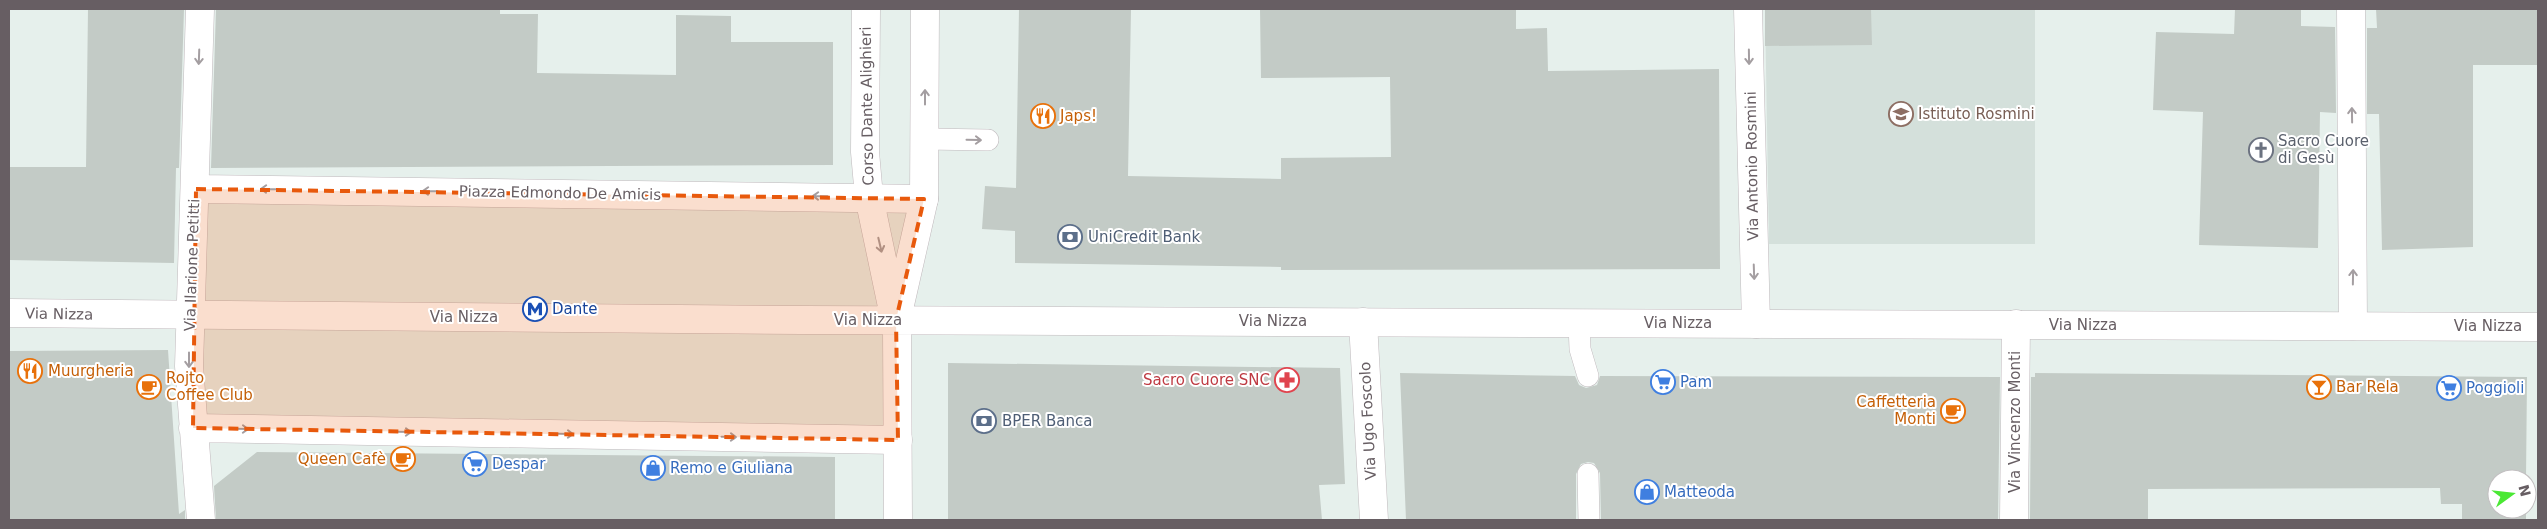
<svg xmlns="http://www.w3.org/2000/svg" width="2547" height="529" font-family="'DejaVu Sans',sans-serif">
  <rect width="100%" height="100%" fill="#e6f0ec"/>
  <path fill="#d4e0db" d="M1765 9H2035V244H1769Z"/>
  <path fill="#c3cbc6" d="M88 9H184L179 168H176L174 263 9 260V167H86Z
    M216 9H500V14H538L537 73 676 75V15L731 16V42H833V165L211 168Z
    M1019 9H1131L1128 176 1281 179V158L1391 157 1390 77 1261 78 1260 9H1516V29L1547 28 1548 71 1719 69 1720 269 1281 270V267L1015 263V231L982 229 985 186 1016 188Z
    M1765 9H1871L1872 45 1765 46Z
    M2235 9H2301V26L2335 27 2336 113 2320 112 2318 248 2199 245 2203 112 2153 110 2156 32 2234 34Z
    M2376 9H2538V65H2473V247L2382 250 2379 114H2367V28H2377Z
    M168 350 179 514 185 510V520H9V351Z
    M948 363 1340 368 1345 484 1319 485 1322 520H948Z
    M1400 373 1575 376 1579 385 1586 388 1597 385 1600 376 2000 377 1998 520H1601L1600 473 1594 463 1588 462 1581 464 1576 474V520H1406Z
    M2035 373 2527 377 2526 479H2497V509H2526V520H2462V504H2441L2440 488 2148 489V520H2030L2031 377H2035Z
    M257 452 835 457V520H216L214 486Z"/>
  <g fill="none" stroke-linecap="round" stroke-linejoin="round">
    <defs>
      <path id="lane" d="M925 139 988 140
        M1579 323 1580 349 1588 376
        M1588 474 1589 520"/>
      <path id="street" d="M200 9 189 366 201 520
        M1748 9 1756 324
        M2351 9 2353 326
        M196 189 924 199
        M1363 322 1374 520
        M193 428 898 440
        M2014 520 2016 324"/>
      <path id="secondary" d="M866 9 865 152 869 197 897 330 898 520
        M899 309 924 199 925 9
        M9 313 803 320 2538 327"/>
    </defs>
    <use href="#lane" stroke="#c0b9bd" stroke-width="22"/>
    <use href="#street" stroke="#c0b9bd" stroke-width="29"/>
    <use href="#secondary" stroke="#c0b8bc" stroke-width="29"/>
    <use href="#lane" stroke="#fff" stroke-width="21"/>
    <use href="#street" stroke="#fff" stroke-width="28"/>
    <use href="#secondary" stroke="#fff" stroke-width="28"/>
  </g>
  <defs><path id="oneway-shaft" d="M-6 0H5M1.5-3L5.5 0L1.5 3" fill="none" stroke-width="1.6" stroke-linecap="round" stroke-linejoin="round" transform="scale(1.25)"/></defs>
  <g stroke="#a49ea1">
    <use href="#oneway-shaft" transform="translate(199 57) rotate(92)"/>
    <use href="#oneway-shaft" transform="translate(1749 57) rotate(89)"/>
    <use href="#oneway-shaft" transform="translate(925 97) rotate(-90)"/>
    <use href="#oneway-shaft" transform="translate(2352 115) rotate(-91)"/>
    <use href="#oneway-shaft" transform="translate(974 140) rotate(1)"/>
    <use href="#oneway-shaft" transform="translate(268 189) rotate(-179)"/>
    <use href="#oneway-shaft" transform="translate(430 191) rotate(-179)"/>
    <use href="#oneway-shaft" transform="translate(820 196) rotate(-179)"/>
    <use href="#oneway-shaft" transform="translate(880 245) rotate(77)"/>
    <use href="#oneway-shaft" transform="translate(1754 272) rotate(88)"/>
    <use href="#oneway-shaft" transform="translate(2353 277) rotate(-89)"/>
    <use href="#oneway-shaft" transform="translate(189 360) rotate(90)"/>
    <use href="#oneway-shaft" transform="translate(241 429) rotate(1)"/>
    <use href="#oneway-shaft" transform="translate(404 432) rotate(1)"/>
    <use href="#oneway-shaft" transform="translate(566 434) rotate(1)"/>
    <use href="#oneway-shaft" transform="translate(729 437) rotate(1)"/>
  </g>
  <path fill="#e8590c" fill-opacity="0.2" stroke="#e8590c" stroke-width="4" stroke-dasharray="10 6" stroke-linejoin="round" d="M196 189 924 199 896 320 898 440 193 428Z"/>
  <defs>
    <symbol id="university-ring" viewBox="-11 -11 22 22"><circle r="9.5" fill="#fff" stroke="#8d6e63" stroke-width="1.5"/><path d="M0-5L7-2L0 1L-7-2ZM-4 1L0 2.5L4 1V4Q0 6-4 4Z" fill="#8d6e63"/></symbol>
    <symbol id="restaurant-ring" viewBox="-11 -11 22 22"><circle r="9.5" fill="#fff" stroke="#e8710a" stroke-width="1.5"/><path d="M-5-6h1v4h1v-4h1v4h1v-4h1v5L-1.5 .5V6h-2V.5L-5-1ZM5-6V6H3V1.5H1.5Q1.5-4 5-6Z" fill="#e8710a"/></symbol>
    <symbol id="church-ring" viewBox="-11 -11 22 22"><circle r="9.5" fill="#fff" stroke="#6b7280" stroke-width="1.5"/><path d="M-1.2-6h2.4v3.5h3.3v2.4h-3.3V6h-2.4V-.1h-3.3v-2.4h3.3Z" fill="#6b7280"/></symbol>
    <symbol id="bank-ring" viewBox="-11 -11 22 22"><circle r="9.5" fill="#fff" stroke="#5c6f8a" stroke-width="1.5"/><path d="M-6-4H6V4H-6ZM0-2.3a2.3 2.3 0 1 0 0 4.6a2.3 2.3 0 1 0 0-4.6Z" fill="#5c6f8a"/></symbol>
    <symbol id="metro-ring" viewBox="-11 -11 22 22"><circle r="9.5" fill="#fff" stroke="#1a4fb4" stroke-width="1.5"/><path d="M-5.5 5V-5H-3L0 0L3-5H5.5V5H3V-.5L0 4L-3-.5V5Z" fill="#1a4fb4"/></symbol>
    <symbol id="pharmacy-ring" viewBox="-11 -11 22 22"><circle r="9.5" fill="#fff" stroke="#e0444e" stroke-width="1.5"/><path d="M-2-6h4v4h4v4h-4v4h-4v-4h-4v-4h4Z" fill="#e0444e"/></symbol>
    <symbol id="supermarket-ring" viewBox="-11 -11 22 22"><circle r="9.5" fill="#fff" stroke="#3f7fe0" stroke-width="1.5"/><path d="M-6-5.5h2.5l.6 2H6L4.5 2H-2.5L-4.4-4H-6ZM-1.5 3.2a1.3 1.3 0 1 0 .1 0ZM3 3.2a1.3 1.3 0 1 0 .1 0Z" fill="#3f7fe0"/></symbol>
    <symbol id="cafe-ring" viewBox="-11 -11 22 22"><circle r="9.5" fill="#fff" stroke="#e8710a" stroke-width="1.5"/><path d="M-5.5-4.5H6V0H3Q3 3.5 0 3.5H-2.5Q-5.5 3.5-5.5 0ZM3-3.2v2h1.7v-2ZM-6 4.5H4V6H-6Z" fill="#e8710a"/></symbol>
    <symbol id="bar-ring" viewBox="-11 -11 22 22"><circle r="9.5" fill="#fff" stroke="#e8710a" stroke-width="1.5"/><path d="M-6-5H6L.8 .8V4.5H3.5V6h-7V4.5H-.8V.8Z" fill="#e8710a"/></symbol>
    <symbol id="shop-ring" viewBox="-11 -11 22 22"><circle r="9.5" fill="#fff" stroke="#3f7fe0" stroke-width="1.5"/><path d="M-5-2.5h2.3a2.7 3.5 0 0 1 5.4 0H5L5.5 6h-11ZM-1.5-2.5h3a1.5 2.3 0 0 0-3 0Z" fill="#3f7fe0"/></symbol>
  </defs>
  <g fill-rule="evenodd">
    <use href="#university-ring" x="1887" y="100" width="28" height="28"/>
    <use href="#restaurant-ring" x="1029" y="102" width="28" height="28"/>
    <use href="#church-ring" x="2247" y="136" width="28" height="28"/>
    <use href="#bank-ring" x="1056" y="223" width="28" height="28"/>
    <use href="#metro-ring" x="521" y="295" width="28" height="28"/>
    <use href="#restaurant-ring" x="16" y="357" width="28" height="28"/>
    <use href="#pharmacy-ring" x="1273" y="366" width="28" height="28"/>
    <use href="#supermarket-ring" x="1649" y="368" width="28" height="28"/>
    <use href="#cafe-ring" x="135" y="373" width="28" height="28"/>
    <use href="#bar-ring" x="2305" y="373" width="28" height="28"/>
    <use href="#supermarket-ring" x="2435" y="374" width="28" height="28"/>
    <use href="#cafe-ring" x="1939" y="397" width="28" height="28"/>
    <use href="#bank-ring" x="970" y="407" width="28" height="28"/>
    <use href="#cafe-ring" x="389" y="445" width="28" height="28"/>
    <use href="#supermarket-ring" x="461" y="450" width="28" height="28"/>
    <use href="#shop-ring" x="639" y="454" width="28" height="28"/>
    <use href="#shop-ring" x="1633" y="478" width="28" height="28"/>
  </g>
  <g text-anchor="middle" stroke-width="4" stroke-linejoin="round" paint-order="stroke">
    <g font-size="15" fill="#675e63" stroke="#fff">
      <text transform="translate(867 106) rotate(-91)" y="5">Corso Dante Alighieri</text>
      <text transform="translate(1752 166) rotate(-91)" y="5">Via Antonio Rosmini</text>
      <text transform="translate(560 193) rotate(1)" y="5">Piazza Edmondo De Amicis</text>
      <text transform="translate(192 265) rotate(-88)" y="5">Via Ilarione Petitti</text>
      <text transform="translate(59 314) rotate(1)" y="5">Via Nizza</text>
      <text x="464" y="322">Via Nizza</text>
      <text x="868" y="325">Via Nizza</text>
      <text x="1273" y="326">Via Nizza</text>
      <text x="1678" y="328">Via Nizza</text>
      <text x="2083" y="330">Via Nizza</text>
      <text x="2488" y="331">Via Nizza</text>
      <text transform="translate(1368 421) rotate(-93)" y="5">Via Ugo Foscolo</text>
      <text transform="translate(2015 422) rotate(-90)" y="5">Via Vincenzo Monti</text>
    </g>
    <g font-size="15" fill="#785e54" stroke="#fff" text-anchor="start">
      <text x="1918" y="119">Istituto Rosmini</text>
    </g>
    <g font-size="15" fill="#c56008" stroke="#fff" text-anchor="start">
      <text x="1060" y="121">Japs!</text>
      <text x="48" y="376">Muurgheria</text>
      <text x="166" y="383">Rojto<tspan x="166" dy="17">Coffee Club</tspan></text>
      <text x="2336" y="392">Bar Rela</text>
      <text x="1936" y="407" text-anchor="end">Caffetteria<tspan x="1936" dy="17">Monti</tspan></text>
      <text x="386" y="464" text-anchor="end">Queen Cafè</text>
    </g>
    <g font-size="15" fill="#5b616d" stroke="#fff" text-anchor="start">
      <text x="2278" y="146">Sacro Cuore<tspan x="2278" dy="17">di Gesù</tspan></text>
    </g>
    <g font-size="15" fill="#4e5e75" stroke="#fff" text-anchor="start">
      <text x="1088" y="242">UniCredit Bank</text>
      <text x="1002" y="426">BPER Banca</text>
    </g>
    <g font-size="15" fill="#164399" stroke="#fff" text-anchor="start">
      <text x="552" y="314">Dante</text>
    </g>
    <g font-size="15" fill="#be3a42" stroke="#fff" text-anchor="end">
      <text x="1270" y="385">Sacro Cuore SNC</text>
    </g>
    <g font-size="15" fill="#366cbe" stroke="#fff" text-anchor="start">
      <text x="1680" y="387">Pam</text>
      <text x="2466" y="393">Poggioli</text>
      <text x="492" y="469">Despar</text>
      <text x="670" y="473">Remo e Giuliana</text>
      <text x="1664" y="497">Matteoda</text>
    </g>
  </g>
  <rect width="2547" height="529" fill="none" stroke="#675e63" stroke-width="20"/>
  <g transform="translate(2512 494) rotate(75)"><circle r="24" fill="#ffffff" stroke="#c2bfc1"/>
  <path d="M0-4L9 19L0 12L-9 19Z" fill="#4ae834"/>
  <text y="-8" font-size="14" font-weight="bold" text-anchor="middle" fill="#675e63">N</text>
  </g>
</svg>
